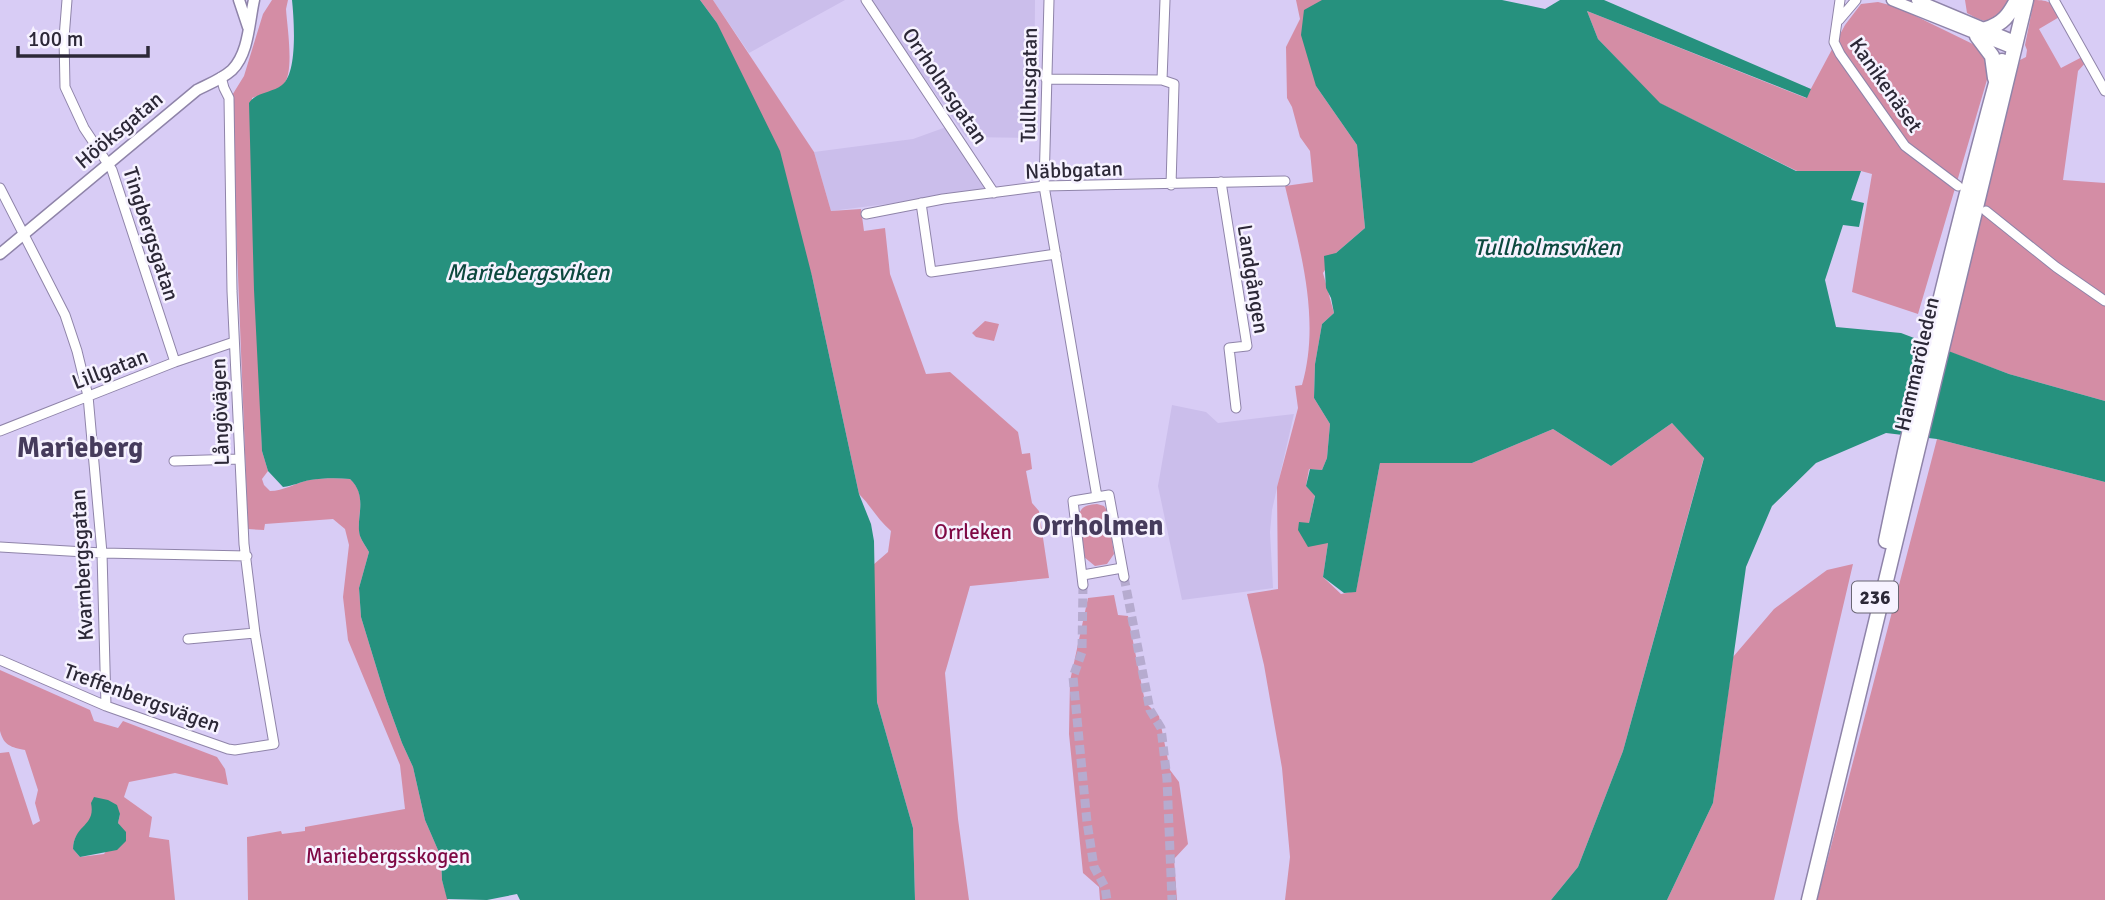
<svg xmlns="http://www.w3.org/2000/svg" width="2105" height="900" font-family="Signika,sans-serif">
  <rect width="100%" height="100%" fill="#d8ccf5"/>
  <path fill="#cbbeeb" d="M713 0H845L749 53Z
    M870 0H1035L1034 138 966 137Z
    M949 126 990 191 831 211 814 152 913 139Z
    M1172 405 1206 412 1218 423 1294 414 1272 510 1270 532 1273 588 1182 600 1158 486Z"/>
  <path fill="#d48da5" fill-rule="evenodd" d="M272 0H288L286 9C287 26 295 74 283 85 275 92 261 94 252 98 249 216 259 333 262 451L268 471 262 479 264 485 270 491C283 491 296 483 309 480 322 478 337 478 350 479 369 496 355 517 360 536 362 541 366 547 369 552L359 588 361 617 386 699 402 743 413 767 425 820 441 857 442 880 448 900H248L247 837 281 831 282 834 305 831V827L405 809 400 765 348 640 343 597 349 545 345 529 333 519 265 524 264 530 248 529 231 97 244 76 263 14Z
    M700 0H713L814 152 831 211 861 209 864 231 885 228 890 274 926 374 950 372 1018 432 1022 454 1030 453 1032 469 1026 471 1032 503 1039 511 1049 578 970 586 945 673 958 819 969 900H915L913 828 877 702 873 565 888 552 891 531C878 520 871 506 859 494L812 276 717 23Z
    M1296 0H1322L1316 86 1357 145 1365 228 1336 253 1323 273 1334 313 1322 324 1315 364 1314 398 1330 424 1327 458 1322 470 1309 469 1306 486 1315 495 1309 523 1328 543 1323 577 1341 594 1356 591 1380 463H1472L1553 429 1611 466 1672 423 1704 457 1623 751 1578 867 1551 900H1285L1290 857 1282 768 1264 665 1247 594 1278 589 1277 487 1298 408 1295 386 1302 385C1321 319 1300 250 1285 186L1313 182 1310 151 1300 137 1292 107 1287 98 1286 47 1300 19Z
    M1965 0H2008C1998 25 1989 26 1967 13Z
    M2034 0C2049 0 2054 3 2061 16L2039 29 2061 68 2084 56 2087 61 2078 71 2063 180 2105 183V401L2009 374 1947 351 2012 89 2020 60 2026 57 2027 50 2025 45Z
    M1878 2 1897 7 1981 48 1988 56 1989 73 1918 314 1852 292 1872 174 1861 171H1797L1659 103 1598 39 1587 11 1806 98 1845 25 1861 4Z
    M985 321 999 324 994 341 976 337 972 333Z
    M1937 439 2105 482V900H1817Z
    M1097 504 1104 506 1108 512 1114 554 1107 564 1095 566 1084 557 1079 516C1080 506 1088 505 1097 504Z
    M1853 564 1774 900H1667L1713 803 1733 657 1774 609 1827 570Z
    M1114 595 1118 615 1128 616 1145 702 1159 716 1170 770 1179 782 1188 844 1174 859 1177 900H1100L1099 887 1083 873 1069 734 1070 681 1088 598Z
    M0 670 90 710 94 721 118 728 123 721 217 757 225 769 228 785 175 773 129 782 124 797 152 817 149 837 169 840 175 900H0V753L9 752 33 825 40 821 35 803 38 790 25 750C11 747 4 746 0 731ZM93 813 120 814 118 823 123 830 104 854 80 857 73 849C74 829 89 828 93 813Z"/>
  <path fill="#26917e" d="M292 0H700L717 23 780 151 812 276 859 494 871 524 874 541 877 702 913 828 915 900H520L517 894 487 900 447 899 442 880 441 857 425 820 413 767 402 743 386 699 361 617 359 588 369 552C366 547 362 541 360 536 355 518 369 497 350 479 337 478 323 478 310 480 300 482 293 486 283 487L268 471 262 451 254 290 249 103C256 92 272 93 282 85 298 73 294 19 292 0Z
    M1322 0H1502L1545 9 1560 0H1604L1811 89 1807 98 1587 11 1598 39 1660 103 1796 171H1861L1851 200 1864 203 1859 227 1843 225 1825 280 1836 327 1901 333 2009 374 2105 401V482L1937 439 1886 433 1816 463 1772 506 1746 567 1713 803 1667 900H1551L1578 867 1623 751 1704 458 1672 423 1611 466 1553 429 1472 463H1380L1356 592 1344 593 1323 577 1328 543 1308 547 1298 530 1299 522 1309 523 1315 496 1306 486 1310 469 1322 470 1327 458 1330 424 1314 398 1315 364 1322 324 1334 313 1331 298 1326 288 1324 256 1336 253 1365 228 1357 145 1316 86 1301 35 1304 10Z
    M94 797 108 800 117 805 120 814 118 823 126 832V841L117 850 80 857 73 849C74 824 96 827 91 803Z"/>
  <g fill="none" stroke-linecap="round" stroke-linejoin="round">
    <path stroke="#b6abcf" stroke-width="9" stroke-dasharray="9 4.5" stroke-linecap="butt" d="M1124 577 1150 710 1161 728 1167 779 1172 900
      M1083 585 1082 652 1073 677 1087 822 1094 867 1105 887 1107 900"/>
    <defs>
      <path id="minor" d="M67 0 64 38 65 87 84 128 112 170 175 362
        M866 0 994 193
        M1049 0 1044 186 1097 497
        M1840 0 1834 42 1840 54 1905 146 1958 186
        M2054 0 2105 91
        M1839 20 1856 0
        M1046 79 1162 80 1174 84 1171 185
        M1162 80 1165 0
        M1221 182 1247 346 1229 348 1236 408
        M0 188 65 315 77 351 88 396 102 553 106 706
        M921 203 931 272 1056 254
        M1986 211 2056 267 2105 301
        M866 214 943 199 1044 186 1285 181
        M0 431 175 362 234 342
        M174 461 239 459
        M0 547 102 553 247 556
        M1083 575 1122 568
        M1083 585 1073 501 1109 495 1124 577
        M188 639 255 633
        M0 660 106 706 228 749 235 750 274 744 255 633 244 544 232 291 229 98 224 88 221 77"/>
      <path id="tertiary" d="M239 0 248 27
        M1892 0 2014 49
        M1917 0 2015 41
        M0 254 197 90C209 84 222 79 232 70 249 53 249 22 254 0"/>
      <path id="primary" d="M1986 29C2003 24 2009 15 2017 0
        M1977 36 1992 56 1995 78
        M1886 541C1919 380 1959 219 2002 61
        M1809 900 2026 0"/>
    </defs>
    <use href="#minor" stroke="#8f84a9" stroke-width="11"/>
    <use href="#tertiary" stroke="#8f84a9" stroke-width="13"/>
    <use href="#primary" stroke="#8f84a9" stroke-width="17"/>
    <use href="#minor" stroke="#fff" stroke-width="9"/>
    <use href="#tertiary" stroke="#fff" stroke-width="10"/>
    <use href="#primary" stroke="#fff" stroke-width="14"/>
  </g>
  <g text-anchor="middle" stroke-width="5" stroke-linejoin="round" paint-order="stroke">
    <rect fill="#f6f2ff" stroke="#696573" stroke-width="2" x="1852" y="581.5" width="46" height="31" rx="5"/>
    <g font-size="19" font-weight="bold" fill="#2c2837">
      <text x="1875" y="604">236</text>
    </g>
    <g font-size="21" fill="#2c2837" stroke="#f6f2ff">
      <text transform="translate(1029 85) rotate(-89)" y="7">Tullhusgatan</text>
      <text transform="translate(1886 85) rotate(55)" y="7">Kanikenäset</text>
      <text transform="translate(945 86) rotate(56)" y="7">Orrholmsgatan</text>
      <text transform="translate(119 130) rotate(-40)" y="7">Hööksgatan</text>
      <text transform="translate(1074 170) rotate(-2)" y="7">Näbbgatan</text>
      <text transform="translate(151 234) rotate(72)" y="7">Tingbergsgatan</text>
      <text transform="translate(1253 279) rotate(81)" y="7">Landgången</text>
      <text transform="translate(1917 364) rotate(-77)" y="7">Hammaröleden</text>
      <text transform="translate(110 369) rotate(-21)" y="7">Lillgatan</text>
      <text transform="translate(220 412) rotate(-92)" y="7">Långövägen</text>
      <text transform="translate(82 565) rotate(-93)" y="7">Kvarnbergsgatan</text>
      <text transform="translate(142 698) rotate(20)" y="7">Treffenbergsvägen</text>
    </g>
    <g font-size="21" fill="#7f0844" stroke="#f6f2ff">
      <text x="973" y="539">Orrleken</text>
      <text x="388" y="863">Mariebergsskogen</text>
    </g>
    <g font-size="23" font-style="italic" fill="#0c483e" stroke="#f6f2ff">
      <text x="1547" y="255">Tullholmsviken</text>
      <text x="528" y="280">Mariebergsviken</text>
    </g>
    <g font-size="28" font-weight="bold" fill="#463b5c" stroke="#f6f2ff">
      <text x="80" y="457">Marieberg</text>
      <text x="1098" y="535">Orrholmen</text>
    </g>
  </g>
  <path d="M18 46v10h130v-10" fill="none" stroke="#2c2837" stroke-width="3.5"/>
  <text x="28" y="46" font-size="21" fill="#2c2837" stroke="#f6f2ff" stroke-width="5" paint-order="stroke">100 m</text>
</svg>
